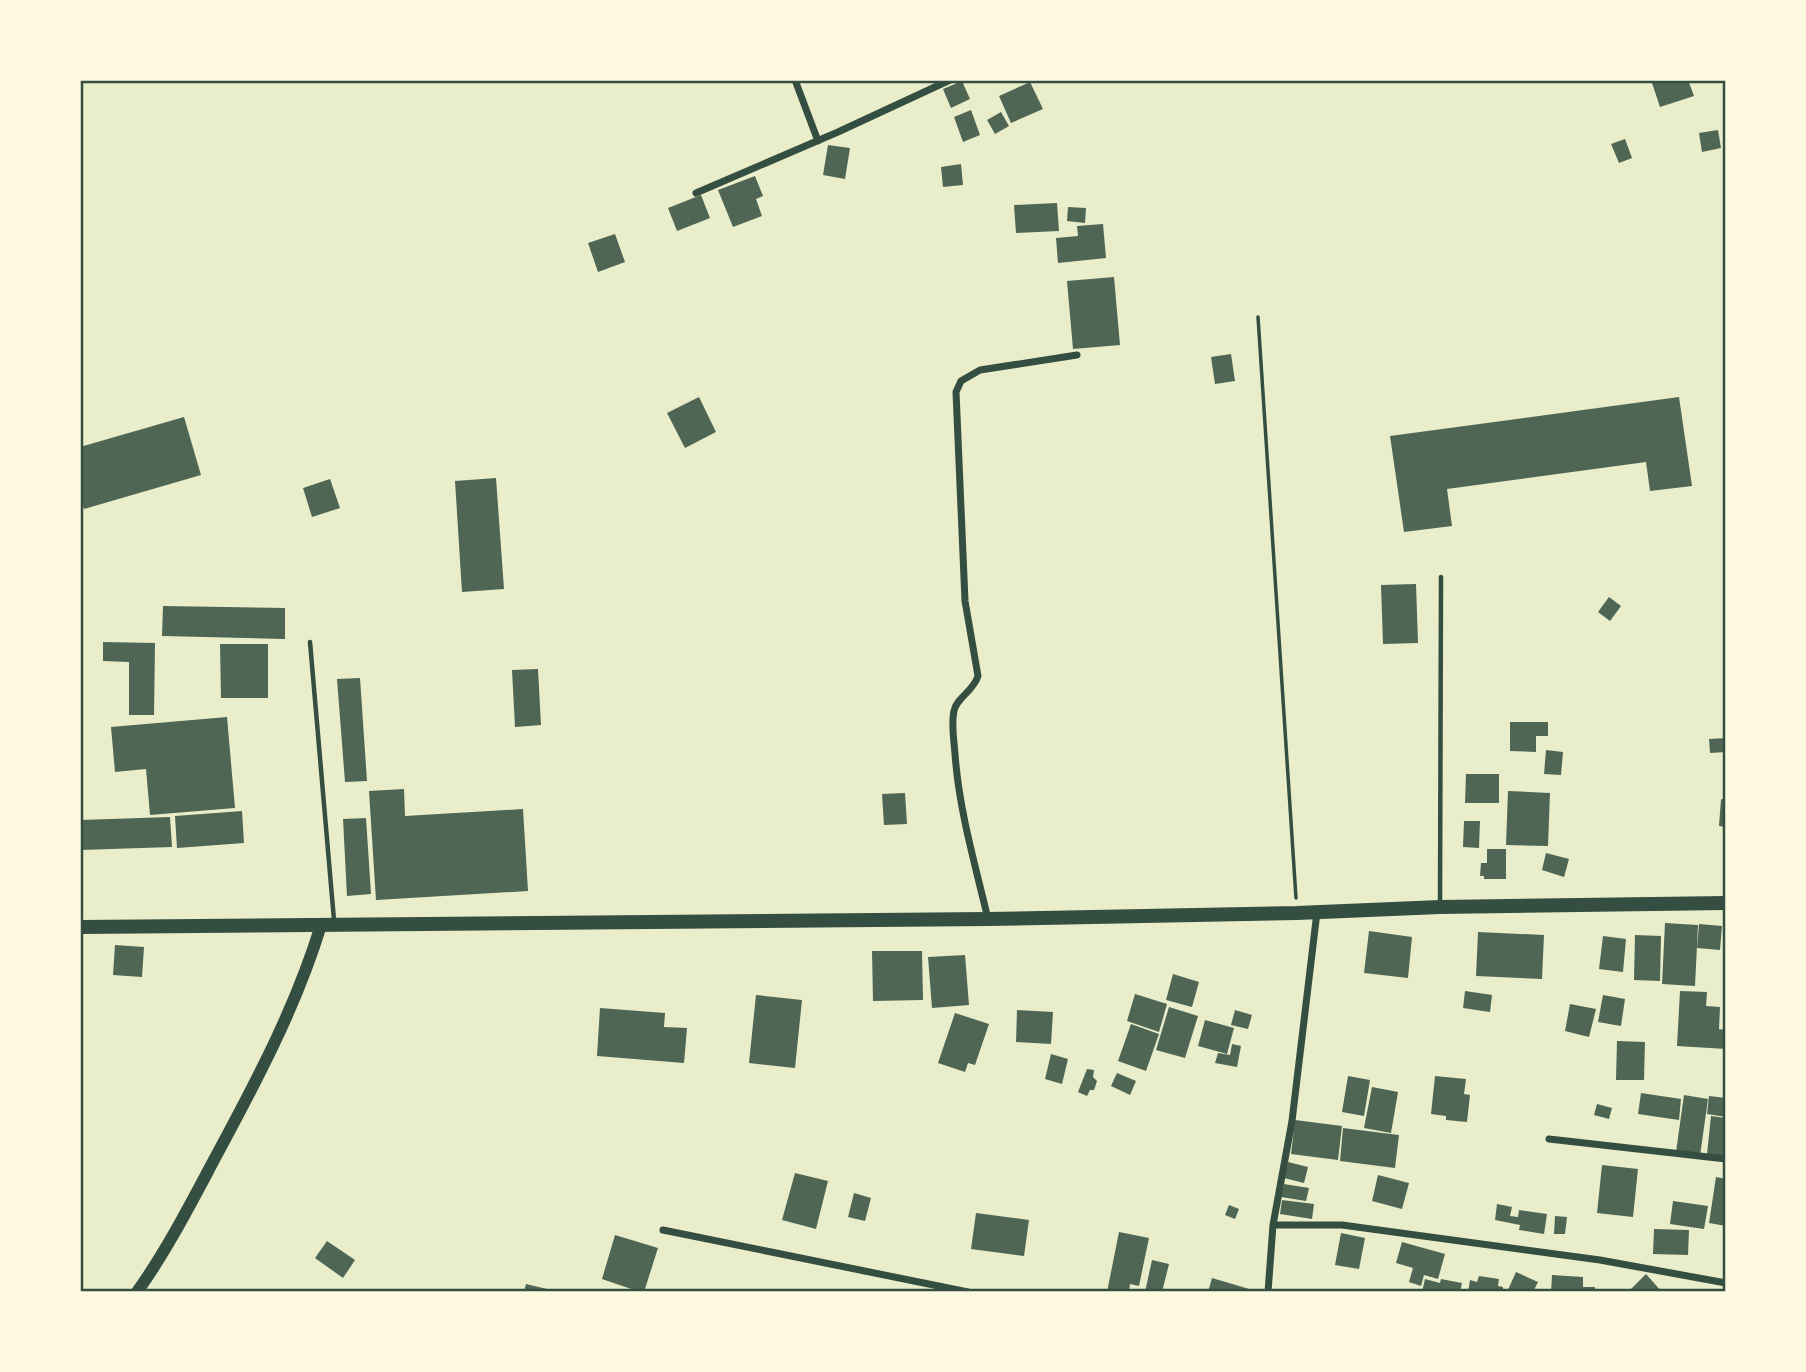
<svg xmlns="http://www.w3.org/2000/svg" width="1806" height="1372" font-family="'Asap Condensed',sans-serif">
  <rect width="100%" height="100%" fill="#e9edc9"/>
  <path fill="#4f6655" d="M1651 80H1688L1694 96 1660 107Z
    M962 81 970 99 951 108 943 89Z
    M1030 82 1043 109 1011 123 999 96Z
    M971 110 980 135 963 142 954 117Z
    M1001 112 1009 126 995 134 987 120Z
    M1718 130 1721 148 1702 152 1699 133Z
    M1625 139 1632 158 1619 163 1611 144Z
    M828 145 850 148 845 179 823 175Z
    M961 164 963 185 943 187 941 167Z
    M755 176 763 196 756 199 762 216 733 227 718 190Z
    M701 195 710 218 677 231 668 208Z
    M1057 203 1059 231 1016 233 1014 205Z
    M1068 207 1086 208 1085 223 1067 221Z
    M1103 224 1106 258 1058 263 1056 238 1078 236 1077 226Z
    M615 234 625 262 598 272 588 243Z
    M1114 277 1120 345 1073 349 1067 281Z
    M1231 354 1235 381 1215 384 1211 357Z
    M699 397 716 432 685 448 667 413Z
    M1679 397 1692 486 1650 491 1646 462 1447 489 1452 526 1404 532 1390 436Z
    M184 417 201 475 84 509 80 496V447Z
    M496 478 504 589 462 592 455 481Z
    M330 479 340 508 312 517 303 488Z
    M1416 584 1418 643 1383 644 1381 585Z
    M1609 597 1621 606 1610 621 1598 612Z
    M163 606 285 608V639L162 636Z
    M103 642 155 643 154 715H129V662L103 661Z
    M220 644H268V698H221Z
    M538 669 541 725 515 727 512 670Z
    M360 678 367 781 345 782 337 679Z
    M227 717 235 808 150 815 146 769 115 772 111 727Z
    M1510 722H1548V736H1536V752L1510 751Z
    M1726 738V752L1710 753 1709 739Z
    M1546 750 1563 752 1561 775 1544 774Z
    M1466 774H1499V803H1465Z
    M404 789 405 816 523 809 528 891 376 900 369 791Z
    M1508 791 1550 793 1548 846 1506 845Z
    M905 793 907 824 884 825 882 794Z
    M1721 799 1726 800V827L1719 826Z
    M242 811 244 843 177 848 175 816Z
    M170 817 172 847 80 850V820Z
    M366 818 371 894 347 896 343 819Z
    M1464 821H1480L1479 848 1463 847Z
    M1487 849H1506V879H1484V876H1480L1481 863H1487Z
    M1546 853 1569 859 1564 877 1542 870Z
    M1665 923 1698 925 1695 986 1662 984Z
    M1699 924 1722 926 1720 950 1697 948Z
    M1369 931 1412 937 1408 978 1364 973Z
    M1478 932 1544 935 1542 979 1476 976Z
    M1635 935 1661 936 1660 981 1634 980Z
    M1603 936 1626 939 1623 972 1599 969Z
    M115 945 144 947 142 977 113 975Z
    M872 951H922L923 1000 873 1001Z
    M965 955 969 1005 932 1008 928 957Z
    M1173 974 1199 982 1192 1007 1166 1000Z
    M1465 991 1492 995 1490 1012 1463 1008Z
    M1680 991 1707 992 1706 1006 1720 1007 1719 1029 1726 1030V1049L1677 1046Z
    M1135 994 1167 1004 1159 1032 1127 1021Z
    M756 995 802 1000 795 1068 749 1063Z
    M1603 995 1625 999 1621 1026 1598 1022Z
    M1570 1004 1596 1009 1589 1037 1565 1031Z
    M1169 1007 1198 1016 1185 1058 1156 1050Z
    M600 1008 665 1013 664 1027 687 1028 684 1063 597 1056Z
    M1017 1010 1053 1012 1051 1044 1016 1042Z
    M1235 1010 1252 1015 1248 1029 1231 1025Z
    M955 1013 989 1024 975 1065 968 1063 965 1072 938 1063Z
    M1205 1020 1234 1028 1227 1054 1198 1046Z
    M1131 1024 1159 1034 1146 1071 1118 1061Z
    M1617 1041 1645 1042 1644 1080H1616Z
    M1232 1044 1241 1046 1237 1067 1215 1063 1218 1053 1230 1055Z
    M1051 1054 1068 1059 1062 1084 1045 1079Z
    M1087 1069 1094 1070 1093 1077 1097 1081 1094 1090H1090L1087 1096 1078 1092Z
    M1117 1073 1136 1081 1130 1095 1111 1086Z
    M1348 1076 1370 1080 1364 1116 1342 1112Z
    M1435 1076 1466 1079 1464 1094 1470 1095 1467 1122 1446 1120V1116L1431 1114Z
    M1372 1087 1398 1092 1391 1133 1364 1128Z
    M1641 1093 1681 1099 1679 1120 1638 1114Z
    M1684 1095 1708 1099 1700 1156 1676 1152Z
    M1709 1096 1726 1098V1117L1707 1114Z
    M1597 1104 1612 1108 1609 1119 1594 1115Z
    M1711 1116 1726 1118V1156L1707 1154Z
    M1295 1120 1342 1126 1338 1160 1291 1154Z
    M1343 1128 1399 1135 1395 1168 1340 1161Z
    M1288 1162 1308 1167 1304 1183 1284 1178Z
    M1602 1165 1638 1169 1633 1217 1597 1213Z
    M795 1173 828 1181 816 1229 782 1220Z
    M1378 1175 1409 1183 1402 1209 1372 1201Z
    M1716 1177 1726 1179V1226L1709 1223Z
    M1284 1184 1309 1188 1306 1201 1281 1197Z
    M854 1193 871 1198 865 1221 848 1217Z
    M1282 1200 1314 1204 1312 1219 1280 1214Z
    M1673 1201 1708 1206 1704 1229 1670 1224Z
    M1497 1204 1512 1207 1510 1216 1518 1217 1519 1210 1547 1214 1544 1234 1519 1230 1520 1225 1495 1220Z
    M1229 1205 1239 1209 1235 1219 1225 1215Z
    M976 1213 1029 1220 1024 1256 971 1249Z
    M1555 1216 1567 1217 1565 1234H1554Z
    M1654 1229 1689 1230 1688 1255 1653 1254Z
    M1119 1232 1149 1238 1139 1286 1130 1284 1129 1292H1107Z
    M1341 1233 1365 1238 1359 1269 1335 1265Z
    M615 1235 658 1248 644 1292H640L602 1279Z
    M327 1241 355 1260 343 1278 315 1258Z
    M1402 1242 1445 1254 1438 1279 1424 1275 1421 1286 1409 1282 1413 1268 1396 1263Z
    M1152 1260 1169 1264 1162 1292H1145Z
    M1516 1272 1538 1282 1533 1292H1507Z
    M1646 1274 1662 1292H1628Z
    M1552 1275 1583 1277V1287H1595V1292H1551Z
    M1479 1276 1499 1279 1498 1286 1503 1287V1292H1468L1470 1280 1477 1282Z
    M1212 1278 1256 1291V1292H1208Z
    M1425 1279 1440 1283 1441 1279 1462 1283 1460 1292H1422Z
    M526 1284 547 1289 546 1292H524Z"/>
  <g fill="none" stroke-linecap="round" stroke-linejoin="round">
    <path stroke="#344e41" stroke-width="3.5" d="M1258 317 1296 898"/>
    <path stroke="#344e41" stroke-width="4.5" d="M310 642 334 920
      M1440 906 1441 577"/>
    <path stroke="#344e41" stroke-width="7" d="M795 80 818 141
      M696 193 838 132 950 80
      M988 919C975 864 959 810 955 754 954 740 951 724 954 711 956 698 973 692 978 676L965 601 956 392 961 381 980 370 1077 355
      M1549 1139 1726 1159
      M1273 1225H1342L1600 1260 1726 1283
      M663 1230 968 1292
      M1268 1292 1273 1225 1292 1121 1317 912"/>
    <path stroke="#344e41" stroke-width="12" d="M137 1292C167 1250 191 1203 215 1158 256 1082 296 1007 321 925"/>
    <path stroke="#344e41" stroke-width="14" d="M80 927 988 919 1297 913 1440 907 1726 903"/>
  </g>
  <rect width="1806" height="1372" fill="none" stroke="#fefae0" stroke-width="164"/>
  <rect x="82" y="82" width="1642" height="1208" fill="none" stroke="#344e41" stroke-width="2.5"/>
</svg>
